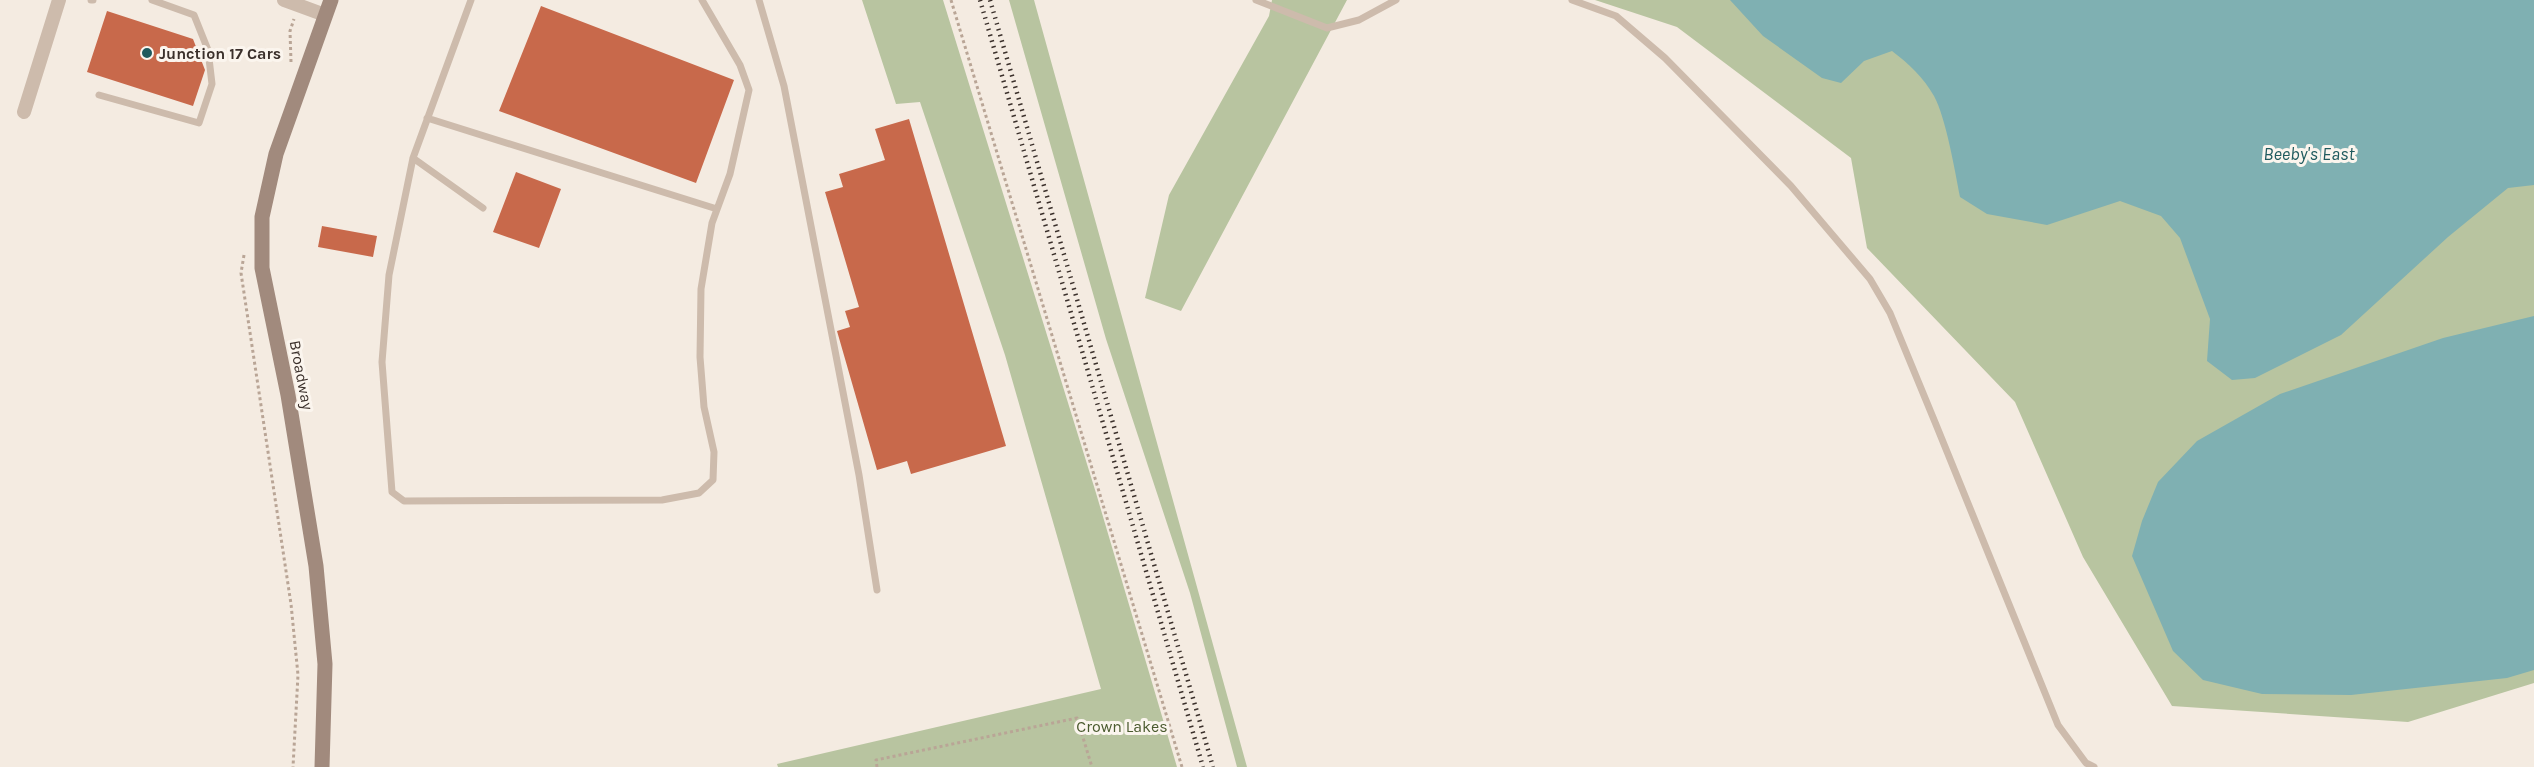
<svg xmlns="http://www.w3.org/2000/svg" width="2534" height="767" font-family="Karla,sans-serif">
  <rect width="100%" height="100%" fill="#f4ebe1"/>
  <path fill="#b8c4a0" d="M862 0H943L1096 493 1177 767H778L777 764 1101 689 1005 355 920 102 896 104Z
    M1009 0H1034L1247 767H1237L1190 593 1106 339Z
    M1272 0H1347L1181 311 1145 298 1169 195 1269 16Z
    M1595 0H2534V683L2408 722 2172 706 2083 557 2015 402 1867 248 1851 158 1677 27Z"/>
  <path fill="#7fb0b2" d="M1730 0H2534V185L2508 188 2448 237 2341 335 2255 378 2232 380 2207 361 2210 319 2180 238 2161 216 2120 201 2047 225 1987 214 1960 197C1955 171 1946 118 1934 96 1924 78 1908 63 1892 51L1864 61 1841 83 1822 78 1763 36Z
    M2534 316V670L2507 678 2351 695 2262 694 2203 680 2173 651 2132 556 2142 521 2158 482 2197 441 2280 394 2443 338Z"/>
  <path fill="#c8694b" d="M541 6 734 80 696 183 499 111Z
    M107 11 193 39 205 70 193 106 87 72Z
    M909 119 1006 446 911 474 907 461 877 470 837 331 850 327 845 311 859 307 825 192 843 187 839 174 885 160 875 129Z
    M516 172 561 189 539 248 493 232Z
    M322 226 377 236 373 257 318 247Z"/>
  <g fill="none" stroke-linecap="round" stroke-linejoin="round">
    <path stroke="#b9a596" stroke-width="3" stroke-dasharray="3 3" stroke-linecap="butt" d="M951 0 1182 767
      M291 62 290 31 294 19
      M244 255 241 273 291 604 298 675 293 767
      M877 767 876 760 1077 718 1092 767"/>
    <path stroke="#cdbbac" stroke-width="7" d="M91 0H93
      M471 0 413 158 389 275 382 362 392 492 404 501 662 500 699 493 713 480 714 452 704 407 700 357 701 289 712 223 730 174 749 90 740 65 702 0
      M759 0 784 86 859 475 877 590
      M1256 0 1327 28 1359 20 1396 0
      M1572 0 1616 16 1665 58 1791 186 1870 279 1890 313 1937 427 2058 725 2086 763 2094 767
      M99 95 199 123 212 84 208 50 194 15 152 0
      M427 118 717 209
      M413 158 483 208"/>
    <path stroke="#cdbbac" stroke-width="14" d="M284 0 325 15
      M24 112 59 0"/>
    <path stroke="#a18a7d" stroke-width="15" d="M322 767 325 664 316 566 288 395 262 268V217L276 154 331 0"/>
    <path stroke="#3b302b" stroke-width="4.5" stroke-dasharray="1.5 4.5" stroke-linecap="butt" d="M980 0 1203 767
      M990 0 1213 767"/>
  </g>
  <circle fill="#1f5a5e" stroke="#fbf5ee" stroke-width="2" cx="147" cy="53" r="6"/>
  <g text-anchor="middle" stroke-width="6" stroke-linejoin="round" paint-order="stroke">
    <g font-size="16" font-weight="bold" fill="#3b302b" stroke="#fbf5ee" text-anchor="start">
      <text x="159" y="59">Junction 17 Cars</text>
    </g>
    <g font-size="16" fill="#3b302b" stroke="#fbf5ee">
      <text transform="translate(302 375) rotate(79)" y="6">Broadway</text>
    </g>
    <g font-size="16" fill="#4a5a2e" stroke="#fbf5ee">
      <text x="1122" y="732">Crown Lakes</text>
    </g>
    <g font-size="18" font-style="italic" fill="#1f5a5e" stroke="#fbf5ee">
      <text x="2309" y="160">Beeby's East</text>
    </g>
  </g>
</svg>
